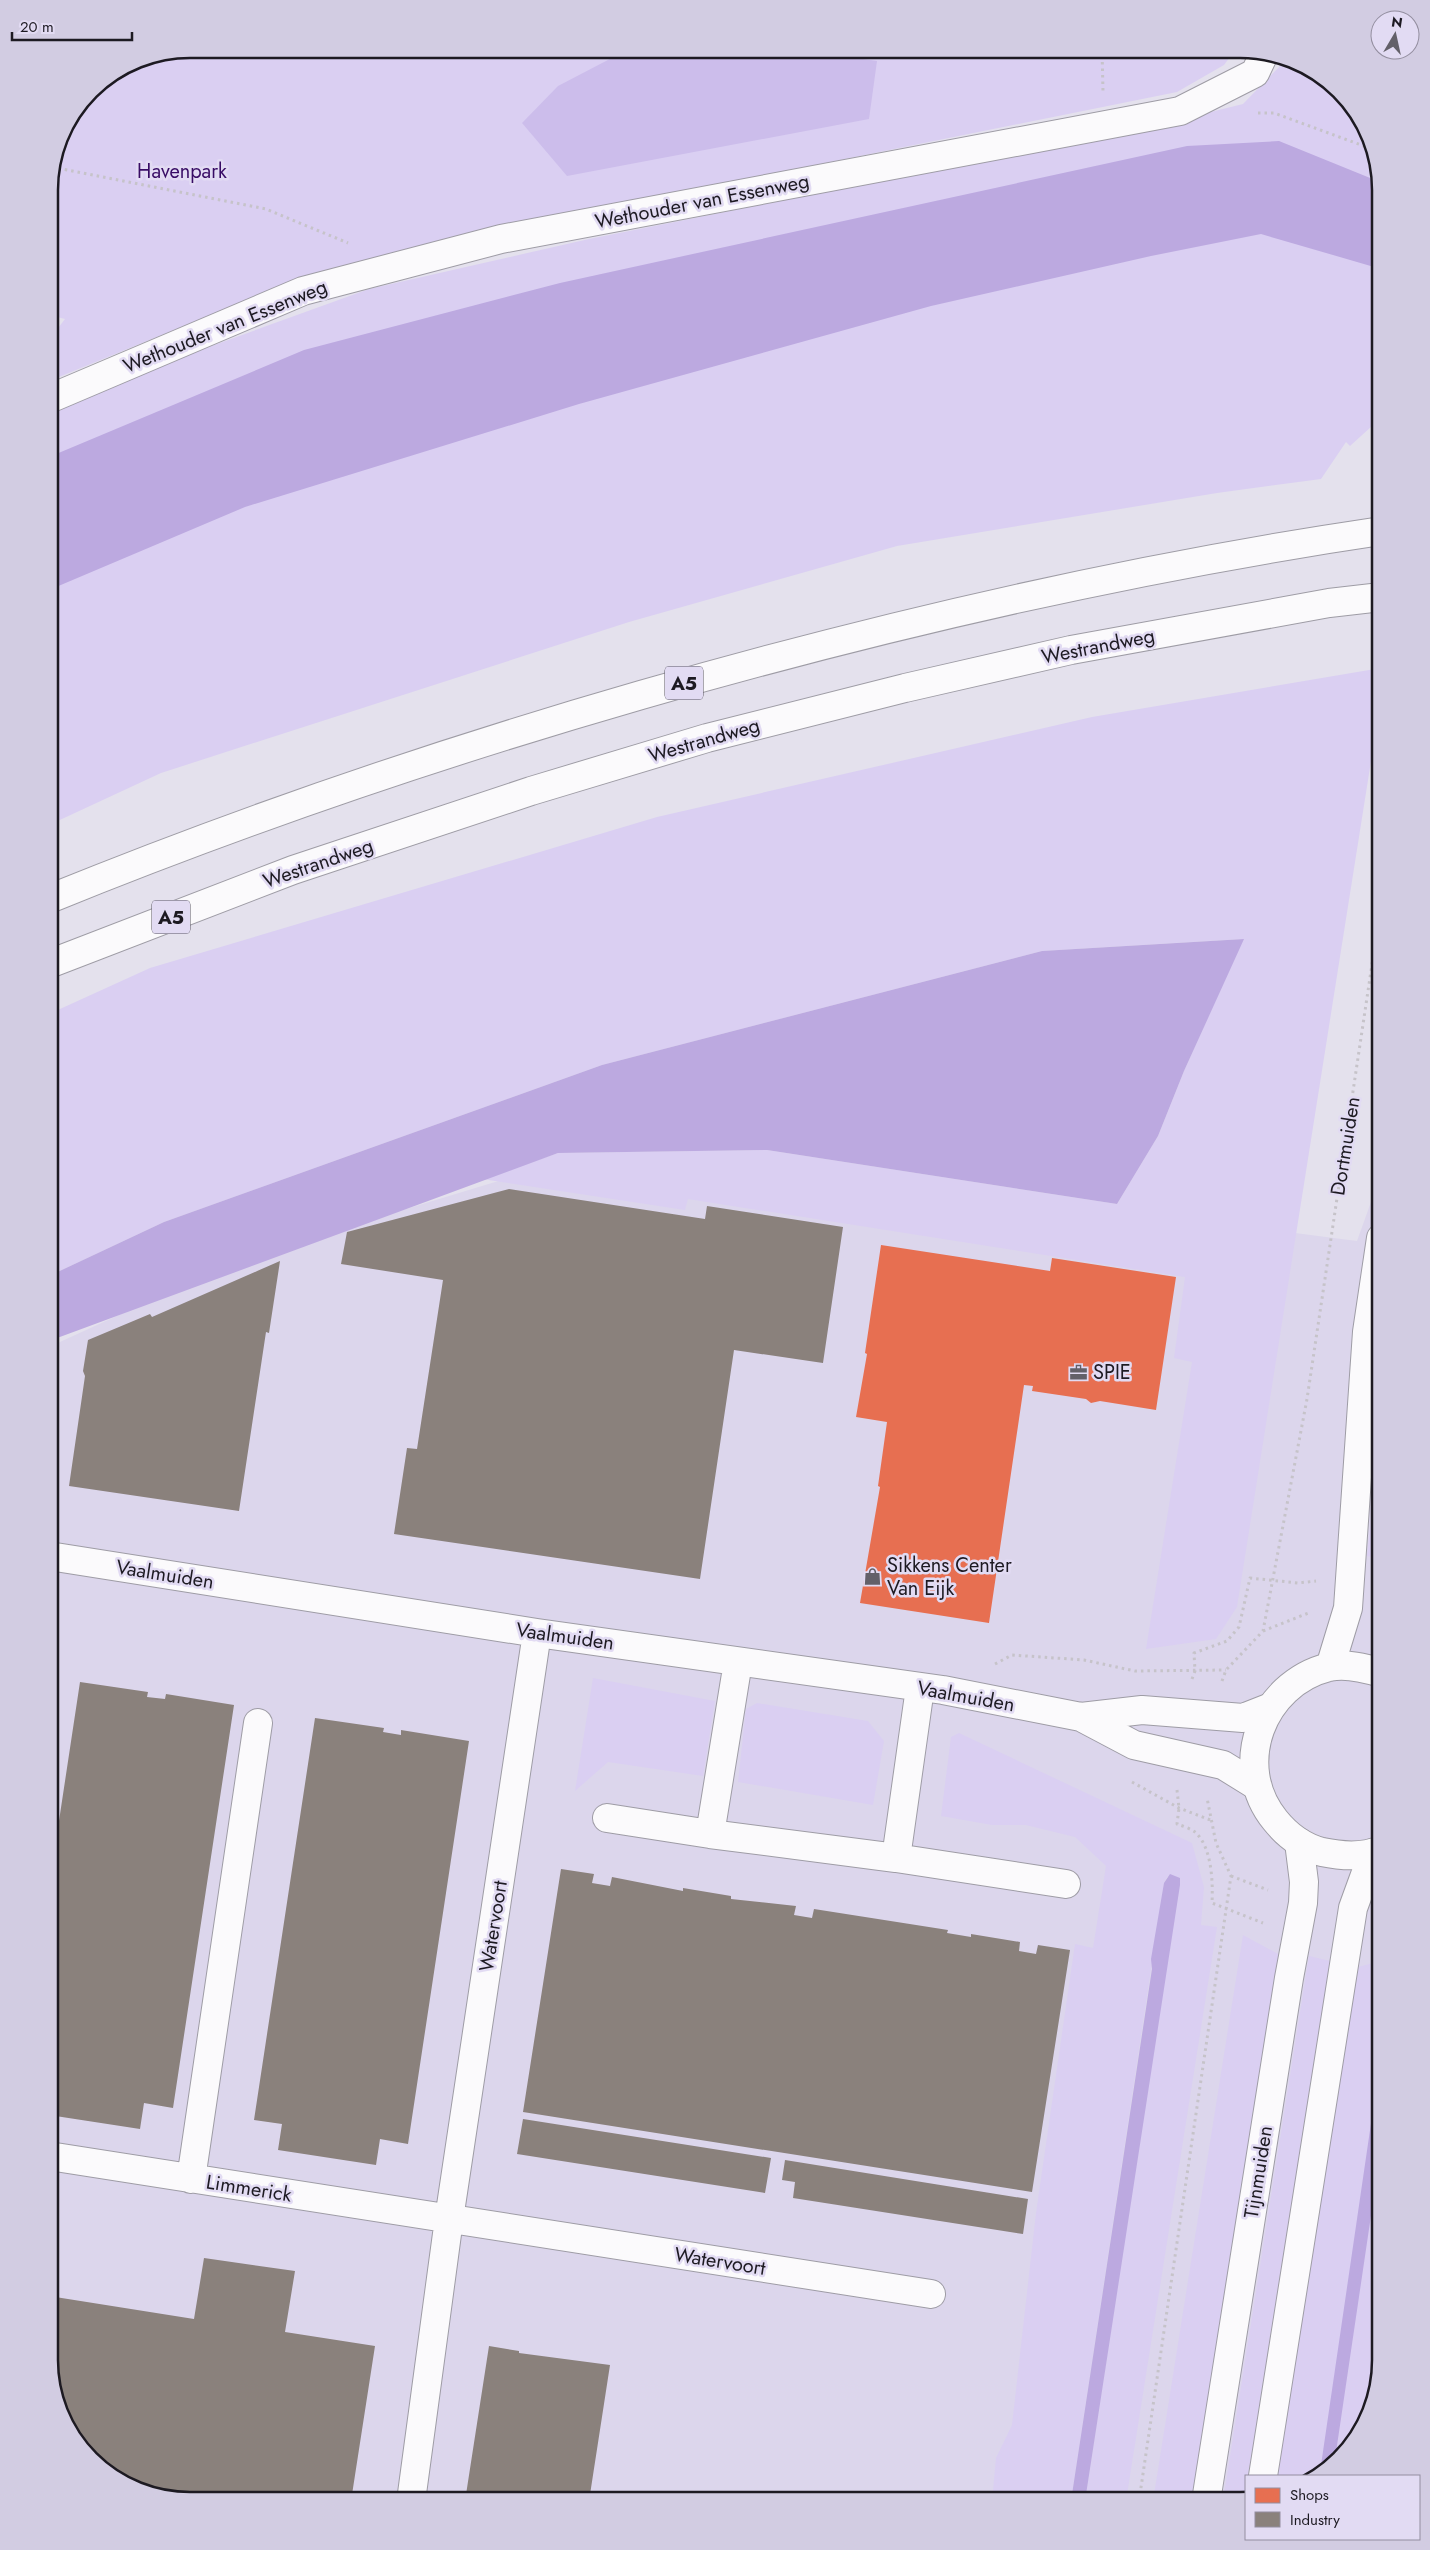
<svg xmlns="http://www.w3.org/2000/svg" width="1430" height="2550" font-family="Jost,sans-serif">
  <rect width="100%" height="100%" fill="#e4e1ed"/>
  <path fill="#dcd6ec" d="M561 1162 757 1163 1357 1241 1381 1174V2361L1358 2439 1315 2476H1246V2500L1241 2501H180L63 2423 49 2361V1347L180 1287 327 1233Z"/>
  <path fill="#dacff2" d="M189 49H1236L1224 65 1177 92 498 229 304 277 49 381V340L65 319 49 315V180L60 135 90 90 136 59Z
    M1285 61 1319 73 1367 127 1381 189V410L1372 426 1350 446 1346 442 1321 479 1217 493 897 546 629 622 161 773 49 825V412L170 361 369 289 589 239 1134 131 1243 104Z
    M1381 668V698L1237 1607 1216 1639 1146 1649 1192 1362 1174 1358 1185 1277 688 1199 685 1210 482 1179 558 1153 767 1150 1117 1204 1158 1136 1184 1071 1243 939 1042 951 602 1065 164 1222 49 1276V1014L150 968 657 817 1092 717Z
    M1381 1357V1559L1367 1556 1375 1485Z
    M593 1678 715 1701 703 1776 608 1762 575 1791Z
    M757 1703 868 1721 884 1741 873 1805 738 1782 746 1709Z
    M959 1733 1192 1843 1204 1887 1201 1925 1217 1927 1126 2501H1085L1180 1878 1167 1877 1164 1883 1071 2501H992L996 2458 1012 2425 1036 2213 1075 1944 1093 1948 1106 1866 1075 1837 1026 1825H992L941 1816 951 1737Z
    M1243 1935 1280 1955 1194 2501H1153Z
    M1309 1956 1330 1961 1248 2476H1246L1245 2500 1223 2501Z
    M1381 1961V2361L1358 2439 1315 2476H1276L1354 1968Z"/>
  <path fill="#ccbdeb" d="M629 49H794L877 61 869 119 567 176 522 123 558 86Z"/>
  <path fill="#bca9e0" d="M1279 141 1380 182 1381 269 1261 234 1151 256 931 306 579 404 245 507 49 590V457L304 350 560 283 1187 146Z
    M1244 939 1184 1071 1158 1136 1117 1204 767 1150 558 1153 49 1341V1276L164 1222 602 1065 1042 951Z
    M1170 1874 1180 1878V1885L1085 2501H1071L1152 1969 1151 1959 1164 1883Z
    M1381 2055V2148L1335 2459 1320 2472Z"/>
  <path fill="#e76f51" d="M881 1245 1050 1271 1052 1258 1176 1277 1156 1410 1100 1401 1091 1403 1086 1399 1032 1391 1033 1386 1024 1385 989 1623 860 1603 880 1487 878 1486 887 1422 856 1417 867 1354 865 1353Z"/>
  <path fill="#8a817c" d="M509 1189 705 1219 707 1206 843 1227 823 1363 734 1350 700 1579 394 1534 407 1448 417 1449 443 1280 341 1264 347 1232Z
    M280 1261 269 1333 266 1332 239 1511 69 1486 85 1376 83 1371 88 1340 150 1314 152 1317Z
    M80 1682 148 1692 147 1697 165 1699 166 1694 234 1705 173 2108 144 2103 140 2129 49 2115V1887Z
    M315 1718 384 1728 383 1732 401 1735V1730L469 1741 408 2144 380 2139 376 2165 278 2150 282 2124 254 2120Z
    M561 1869 594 1874 592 1883 610 1886 612 1877 683 1891V1888L731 1896V1899L796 1906 794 1915 812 1918 814 1909 948 1930 947 1933 971 1937V1934L1020 1942 1019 1951 1036 1954 1038 1945 1070 1950 1032 2192 523 2112Z
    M523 2119 771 2158 765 2193 517 2154Z
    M785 2160 1028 2199 1023 2234 793 2198 795 2182 782 2180Z
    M204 2258 295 2271 285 2332 375 2346 351 2501H180L111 2478 63 2423 49 2361V2296L194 2319Z
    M489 2346 519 2351V2353L610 2365 589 2501H465Z"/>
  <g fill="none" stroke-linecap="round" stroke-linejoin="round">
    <defs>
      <path id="minor" d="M49 399 303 291 501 239 1180 111 1255 73 1264 54
        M49 1556 537 1633 943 1690 1081 1717 1134 1745 1223 1765 1257 1786
        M738 1662 710 1834 896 1858 920 1688
        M1081 1717 1142 1710 1243 1718 1271 1707
        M607 1818 710 1834
        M896 1858 1066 1884
        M49 2156 931 2294
        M191 2179 258 1723
        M1263 2476 1353 1908 1373 1853
        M411 2501 449 2219 537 1633
        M1206 2501 1289 1978 1303 1903 1304 1882 1299 1842"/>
      <path id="major" d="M1330 1667 1348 1608 1367 1332 1381 1238
        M1381 1850C1362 1858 1341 1856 1322 1852 1303 1847 1287 1835 1275 1820 1231 1766 1261 1684 1329 1667 1346 1663 1365 1668 1381 1673"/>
      <path id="highway" d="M49 899C243 820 440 753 641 695 884 625 1131 568 1381 531
        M49 964 293 870 531 791 707 738 905 688 1071 650 1329 603 1381 597"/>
    </defs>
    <use href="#minor" stroke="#9e9ca5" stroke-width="30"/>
    <use href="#major" stroke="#9e9ca5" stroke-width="30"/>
    <use href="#highway" stroke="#9e9ca5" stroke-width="30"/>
    <path stroke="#c6c3c9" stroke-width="3" stroke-dasharray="2.5 4" stroke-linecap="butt" d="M1102 49 1103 91
      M1258 113H1274L1372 149
      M52 167 266 209 348 243
      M1263 1631 1311 1612
      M995 1664 1012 1655 1084 1660 1135 1671 1226 1670
      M1192 1679 1195 1671 1194 1653 1227 1641 1239 1627 1250 1578 1298 1583 1316 1581
      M1222 1681 1226 1670 1263 1631 1307 1399 1381 904
      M1132 1782 1179 1808 1213 1821
      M1177 1790 1179 1808 1177 1824C1183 1826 1191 1829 1195 1832 1212 1847 1213 1882 1212 1903L1263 1923
      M1231 1876 1268 1890
      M1139 2501 1231 1876 1216 1843 1207 1798"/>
    <use href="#minor" stroke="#fbfafc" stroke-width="28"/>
    <use href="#major" stroke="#fbfafc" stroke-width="28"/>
    <use href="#highway" stroke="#fbfafc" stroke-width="28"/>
  </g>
  <defs>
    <symbol id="office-bare" viewBox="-9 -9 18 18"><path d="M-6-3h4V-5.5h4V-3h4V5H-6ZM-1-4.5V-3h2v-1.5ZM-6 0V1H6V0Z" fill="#636069" stroke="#e2dbf3" stroke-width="2.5" paint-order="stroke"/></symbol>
    <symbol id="shop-bare" viewBox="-9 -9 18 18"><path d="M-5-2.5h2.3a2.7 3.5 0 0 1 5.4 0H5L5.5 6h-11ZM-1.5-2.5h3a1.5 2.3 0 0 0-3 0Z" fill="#636069" stroke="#e2dbf3" stroke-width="2.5" paint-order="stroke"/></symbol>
  </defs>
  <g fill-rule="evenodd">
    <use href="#office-bare" x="1066" y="1360" width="25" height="25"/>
    <use href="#shop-bare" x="860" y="1564" width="25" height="25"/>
  </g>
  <g text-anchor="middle" stroke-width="5" stroke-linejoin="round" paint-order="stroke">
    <g fill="#e2dbf3" stroke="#585461" stroke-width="1">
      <rect x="665" y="666.5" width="38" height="33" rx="4"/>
      <rect x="152" y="900.5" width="38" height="33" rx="4"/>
    </g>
    <g font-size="19" font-weight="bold" fill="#1d1a22">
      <text x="684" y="690">A5</text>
      <text x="171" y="924">A5</text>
    </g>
    <g font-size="20" fill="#380c65" stroke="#e2dbf3">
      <text x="182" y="178">Havenpark</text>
    </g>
    <g font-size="20" fill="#1d1a22" stroke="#e2dbf3">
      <text transform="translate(702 201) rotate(-11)" y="7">Wethouder van Essenweg</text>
      <text transform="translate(225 326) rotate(-22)" y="7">Wethouder van Essenweg</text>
      <text transform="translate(1098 646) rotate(-11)" y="7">Westrandweg</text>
      <text transform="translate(704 740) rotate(-16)" y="7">Westrandweg</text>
      <text transform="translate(318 863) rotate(-19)" y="7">Westrandweg</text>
      <text transform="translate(1345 1146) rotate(-81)" y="7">Dortmuiden</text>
      <text transform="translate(165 1574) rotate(9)" y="7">Vaalmuiden</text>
      <text transform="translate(565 1636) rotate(8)" y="7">Vaalmuiden</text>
      <text transform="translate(966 1696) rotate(10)" y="7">Vaalmuiden</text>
      <text transform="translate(493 1926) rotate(-81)" y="7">Watervoort</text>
      <text transform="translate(1258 2172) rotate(-81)" y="7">Tijnmuiden</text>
      <text transform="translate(249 2188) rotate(9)" y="7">Limmerick</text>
      <text transform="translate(720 2261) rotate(9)" y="7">Watervoort</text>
    </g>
    <g font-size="20" fill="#1d1a22" stroke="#e2dbf3" text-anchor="start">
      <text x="1093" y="1379">SPIE</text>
      <text x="887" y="1572">Sikkens Center<tspan x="887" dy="23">Van Eijk</tspan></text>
    </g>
  </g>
  <path d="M0 0H1430V2550H0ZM190 58H1240A132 132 0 0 1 1372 190V2360A132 132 0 0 1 1240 2492H190A132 132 0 0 1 58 2360V190A132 132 0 0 1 190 58Z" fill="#d2cce2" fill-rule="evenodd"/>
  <path fill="none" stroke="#1d1a22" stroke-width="2.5" d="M190 58H1240A132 132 0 0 1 1372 190V2360A132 132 0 0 1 1240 2492H190A132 132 0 0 1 58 2360V190A132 132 0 0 1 190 58Z"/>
  <rect x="1245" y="2475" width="175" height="65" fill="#e2dbf3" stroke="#938e9f"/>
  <rect x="1255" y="2488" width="25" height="15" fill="#e76f51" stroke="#938e9f"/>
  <text x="1290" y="2500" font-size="15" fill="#1d1a22">Shops</text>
  <rect x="1255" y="2512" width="25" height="15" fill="#8a817c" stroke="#938e9f"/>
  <text x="1290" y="2525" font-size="15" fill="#1d1a22">Industry</text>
  <g transform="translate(1395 35) rotate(9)"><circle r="24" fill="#e2dbf3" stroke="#938e9f"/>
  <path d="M0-4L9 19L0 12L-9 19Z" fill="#636069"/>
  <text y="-8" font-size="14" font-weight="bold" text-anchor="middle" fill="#1d1a22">N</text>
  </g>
  <path d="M12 32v8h120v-8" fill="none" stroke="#1d1a22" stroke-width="2.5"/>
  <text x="20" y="32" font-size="15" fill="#1d1a22" stroke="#e2dbf3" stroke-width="4" paint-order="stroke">20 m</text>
</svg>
